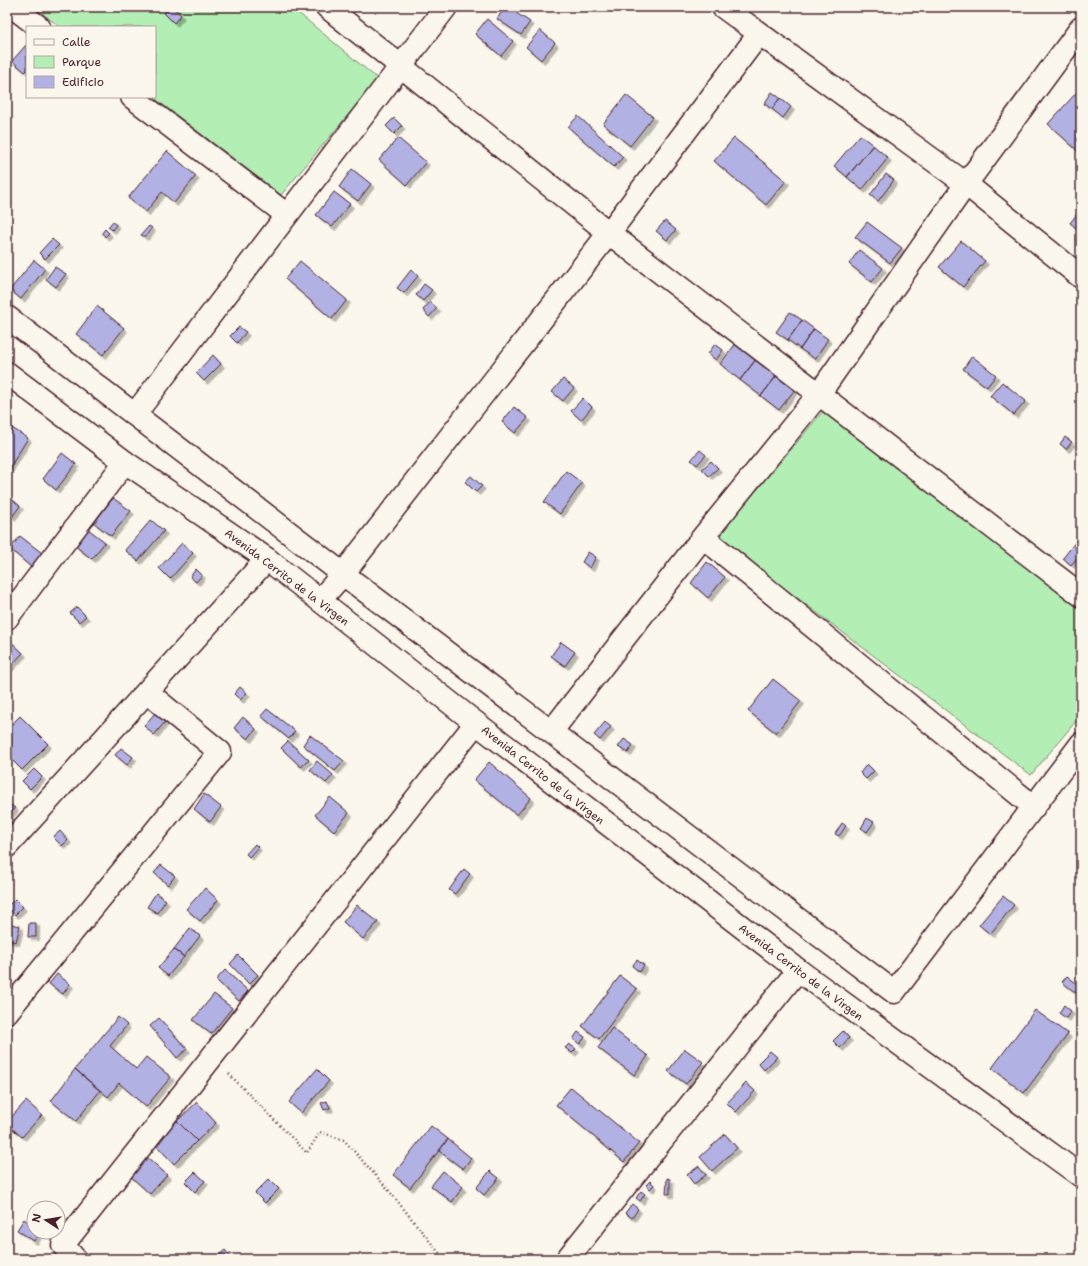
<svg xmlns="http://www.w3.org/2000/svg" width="1088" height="1266" font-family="'Shantell Sans',sans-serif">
  <defs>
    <filter id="shadow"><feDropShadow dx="3.5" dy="3.5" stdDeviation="0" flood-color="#0004"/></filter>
  </defs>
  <rect width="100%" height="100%" fill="#fbf7ec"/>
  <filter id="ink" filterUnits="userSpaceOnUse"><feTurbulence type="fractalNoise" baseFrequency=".025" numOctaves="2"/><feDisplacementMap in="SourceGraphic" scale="8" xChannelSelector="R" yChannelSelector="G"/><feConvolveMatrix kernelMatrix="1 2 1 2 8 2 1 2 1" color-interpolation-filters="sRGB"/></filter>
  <g filter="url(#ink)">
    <path fill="#b3efb5" stroke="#7e8770" d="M34 7H291L378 79 281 195 153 97H155V27H60Z
      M825 409 1081 610V715L1031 775 717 537Z"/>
    <path fill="#b1b2e3" stroke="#4a1f2b" filter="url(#shadow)" d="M169 7H173L181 15 174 23 164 13Z
      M505 7H507L530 22 521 35 497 19Z
      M487 19 513 41 501 56 475 34Z
      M540 30 555 43 541 60 526 47Z
      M26 45 27 70 25 72 12 61Z
      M772 92 780 98 772 109 764 104Z
      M1077 92 1081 96V154L1048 124Z
      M626 95 653 117 630 146 603 124Z
      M780 98 791 107 783 118 772 109Z
      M578 116 623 157 614 167 568 127Z
      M394 118 402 126 394 134 386 126Z
      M860 135 873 145 847 177 834 166Z
      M398 138 426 162 407 185 379 160Z
      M734 138 786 181 766 205 714 161Z
      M873 145 888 158 862 190 847 177Z
      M167 151 196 176 174 203 162 192 146 212 128 198Z
      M352 169 371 184 358 201 339 187Z
      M886 174 894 180 878 201 870 195Z
      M334 192 350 204 332 227 316 215Z
      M1081 209V232L1070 223Z
      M113 221 116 225 112 230 108 227Z
      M665 221 676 230 667 240 656 231Z
      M867 222 902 248 890 263 855 237Z
      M149 226 152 228 145 237 141 235Z
      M105 229 109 233 105 237 102 233Z
      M52 239 59 245 45 259 39 253Z
      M961 241 985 261 963 287 939 267Z
      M859 250 883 268 872 282 849 264Z
      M34 260 45 269 21 299 10 290Z
      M300 261 347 300 332 319 285 279Z
      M55 267 66 274 56 287 46 279Z
      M411 270 418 276 404 293 397 288Z
      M424 284 432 290 423 301 416 295Z
      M430 302 437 308 429 317 423 310Z
      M97 306 124 328 103 355 76 334Z
      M790 312 802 320 788 340 776 332Z
      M802 320 814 329 800 349 788 340Z
      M239 327 246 332 237 343 230 336Z
      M814 329 828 339 815 359 800 349Z
      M737 342 757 358 740 380 720 364Z
      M715 344 723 350 716 360 708 354Z
      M213 355 221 364 204 381 196 373Z
      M972 356 996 375 987 387 963 369Z
      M757 358 778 374 761 396 740 380Z
      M778 374 796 388 779 410 761 396Z
      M563 379 574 388 563 401 552 392Z
      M1002 382 1026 401 1014 415 990 396Z
      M583 398 592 407 581 420 571 411Z
      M514 407 528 418 515 433 502 422Z
      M7 425 28 438 9 469 7 468Z
      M1065 437 1072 442 1066 449 1060 444Z
      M700 450 706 455 697 465 691 460Z
      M62 453 76 464 56 490 43 479Z
      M711 461 718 468 709 476 702 469Z
      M566 471 582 483 560 514 544 502Z
      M471 476 482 486 476 492 465 482Z
      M7 495 20 506 12 517 7 512Z
      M113 498 131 511 111 536 94 523Z
      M151 520 164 531 138 561 125 550Z
      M88 529 105 542 92 559 75 546Z
      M20 536 42 553 31 567 10 549Z
      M1077 540 1081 543V553L1071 565 1063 558Z
      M182 543 193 553 170 579 159 568Z
      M588 552 596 557 590 568 582 562Z
      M707 562 725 577 708 598 691 583Z
      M196 569 202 575 196 582 190 577Z
      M77 607 86 616 79 622 70 613Z
      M7 638 23 653 7 670Z
      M561 642 575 652 565 666 551 656Z
      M773 679 801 701 776 733 748 711Z
      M240 687 247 693 240 700 234 694Z
      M267 709 295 731 289 739 261 716Z
      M155 713 165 722 154 735 144 726Z
      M20 716 48 744 22 770 7 755V729Z
      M243 717 256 729 248 739 234 728Z
      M605 722 611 727 600 740 594 735Z
      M310 735 344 761 335 771 303 745Z
      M624 739 633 745 628 753 618 747Z
      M288 741 309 760 301 767 281 748Z
      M121 748 133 757 127 765 115 755Z
      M317 761 333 775 326 783 310 770Z
      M489 762 531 798 517 815 474 780Z
      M867 764 874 771 866 779 860 773Z
      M34 769 42 777 30 789 22 781Z
      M204 794 221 807 210 822 194 809Z
      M330 797 349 813 334 831 315 815Z
      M7 802 15 808 7 818Z
      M867 818 874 822 867 832 861 828Z
      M842 823 846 826 839 836 835 834Z
      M60 831 68 840 62 846 53 837Z
      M255 844 258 847 249 857 246 854Z
      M161 865 175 876 168 885 154 873Z
      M464 869 470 874 455 894 449 890Z
      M205 888 218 900 200 921 186 909Z
      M156 893 166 900 157 913 147 907Z
      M1003 896 1014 905 990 934 979 925Z
      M15 899 23 907 15 915 7 907Z
      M357 905 378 922 363 939 343 922Z
      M7 923 20 926 16 942 7 940Z
      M29 923H36V937H28Z
      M190 928 200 936 184 957 174 949Z
      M174 949 184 957 168 976 158 968Z
      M238 955 258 975 249 984 230 964Z
      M637 960 644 965 640 972 632 966Z
      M225 970 248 991 239 1001 216 980Z
      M57 974 70 984 63 994 49 984Z
      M620 976 637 989 599 1039 582 1026Z
      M1067 976 1081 987 1076 993 1062 982Z
      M214 994 232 1008 211 1034 193 1020Z
      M1064 1005 1071 1011 1066 1018 1059 1013Z
      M1035 1010 1068 1034 1024 1093 992 1068Z
      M118 1017 127 1025 110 1046 136 1069 146 1057 171 1077 146 1107 119 1083 108 1097 75 1069Z
      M159 1018 187 1049 177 1058 150 1026Z
      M612 1028 648 1056 634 1075 598 1048Z
      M843 1031 849 1038 840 1048 833 1041Z
      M578 1032 585 1037 580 1044 573 1039Z
      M569 1044 576 1049 572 1053 565 1048Z
      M685 1049 703 1062 686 1084 668 1071Z
      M770 1051 777 1057 764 1070 758 1063Z
      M75 1069 100 1091 76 1121 51 1101Z
      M317 1069 329 1081 301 1113 289 1102Z
      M746 1083 755 1091 736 1112 727 1103Z
      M571 1087 639 1143 624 1162 556 1105Z
      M26 1101 42 1115 22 1137 7 1124V1122Z
      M327 1101 330 1108 324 1110 321 1103Z
      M197 1102 216 1123 197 1141 177 1121Z
      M177 1121 197 1141 174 1164 154 1143Z
      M431 1126 448 1139 410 1188 393 1175Z
      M725 1134 737 1148 712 1171 700 1157Z
      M448 1139 471 1158 463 1169 439 1151Z
      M146 1156 167 1175 150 1194 129 1175Z
      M699 1166 706 1175 694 1184 687 1175Z
      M443 1171 463 1187 452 1202 431 1186Z
      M490 1171 499 1178 484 1195 476 1188Z
      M195 1172 205 1181 195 1192 185 1182Z
      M667 1178 670 1179V1194H666Z
      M269 1179 279 1189 265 1203 255 1193Z
      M650 1181 654 1185 650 1189 646 1185Z
      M641 1191 645 1194 640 1201 636 1198Z
      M632 1204 638 1209 632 1218 625 1213Z
      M24 1219 34 1227V1232H40L34 1241 17 1230Z
      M225 1250 232 1259H222L219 1255Z"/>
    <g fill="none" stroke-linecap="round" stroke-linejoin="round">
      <defs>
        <path id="street" d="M13 7 39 27
          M327 7 609 233 1081 595
          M723 7 966 184 1081 277
          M132 97 287 215
          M7 317 343 574 894 992 1081 744
          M135 414 446 7
          M703 537 1034 807
          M320 600 343 574 609 233 759 34
          M7 618 125 462
          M551 732 703 537 819 394 966 184 1081 28
          M7 846 267 559
          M7 1012 220 752 147 692
          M75 1259 63 1245 476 723
          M567 1259 798 970"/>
        <path id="secondary" d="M7 373 125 462 267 559 476 723 798 970 1081 1176"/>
      </defs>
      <use href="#street" stroke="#4a1f2b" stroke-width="25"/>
      <use href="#secondary" stroke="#4a1f2b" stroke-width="25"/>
      <path stroke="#4a1f2b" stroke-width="2.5" stroke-dasharray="1 3" stroke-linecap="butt" d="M229 1074 307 1153 320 1132 344 1140 386 1187 444 1259"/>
      <use href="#street" stroke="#fbf7ec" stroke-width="22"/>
      <use href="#secondary" stroke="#fbf7ec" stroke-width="22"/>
    </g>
  </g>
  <g text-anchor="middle" stroke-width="3" stroke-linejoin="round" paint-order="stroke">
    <g font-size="11" fill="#4a1f2b" stroke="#fbf7ec">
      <text transform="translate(287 577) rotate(37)" y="4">Avenida Cerrito de la Virgen</text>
      <text transform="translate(543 775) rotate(38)" y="4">Avenida Cerrito de la Virgen</text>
      <text transform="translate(801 972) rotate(37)" y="4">Avenida Cerrito de la Virgen</text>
    </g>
  </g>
  <rect width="1088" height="1266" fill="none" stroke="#fbf7ec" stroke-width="24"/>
  <rect x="12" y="12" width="1064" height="1242" fill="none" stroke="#4a1f2b" stroke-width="1.5" filter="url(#ink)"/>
  <rect x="26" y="26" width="130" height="72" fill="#fbf7ec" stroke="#b4a19f"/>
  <rect x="34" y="39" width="20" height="6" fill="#fbf7ec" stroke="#b4a19f"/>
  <text x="62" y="46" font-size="12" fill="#4a1f2b">Calle</text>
  <rect x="34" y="56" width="20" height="12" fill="#b3efb5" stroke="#b4a19f"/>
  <text x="62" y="66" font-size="12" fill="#4a1f2b">Parque</text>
  <rect x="34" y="76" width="20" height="12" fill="#b1b2e3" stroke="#b4a19f"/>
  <text x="62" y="86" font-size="12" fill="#4a1f2b">Edificio</text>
  <g transform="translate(46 1220) rotate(282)"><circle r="19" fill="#fbf7ec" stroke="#b4a19f"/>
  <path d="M0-3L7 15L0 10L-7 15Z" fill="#4a1f2b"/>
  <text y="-6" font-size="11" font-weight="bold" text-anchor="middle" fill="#4a1f2b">N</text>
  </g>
</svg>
